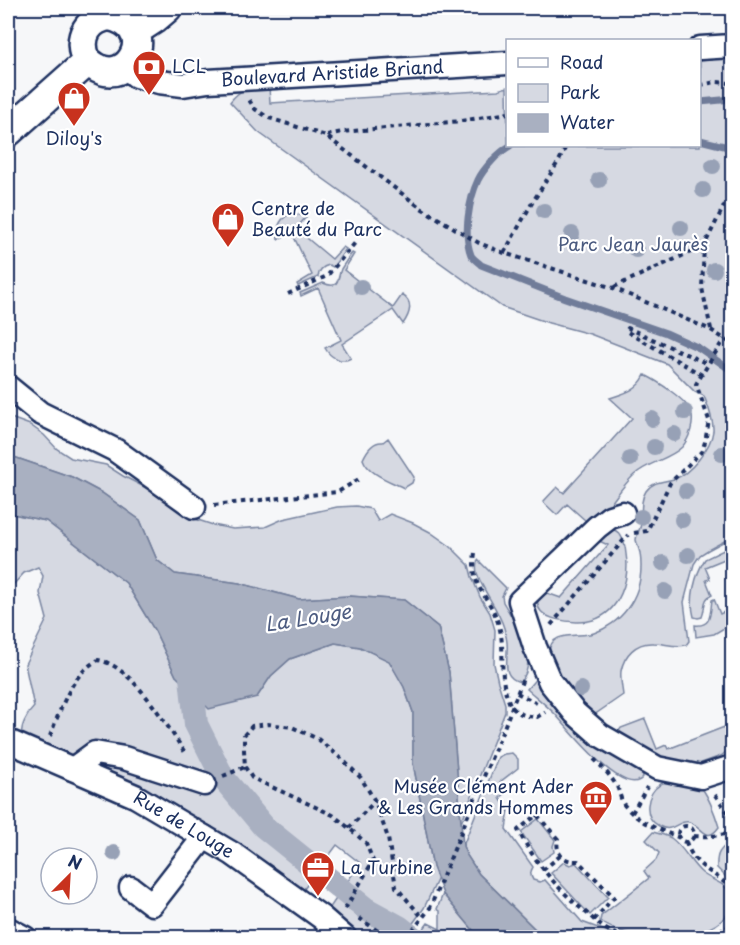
<svg xmlns="http://www.w3.org/2000/svg" width="740" height="945" font-family="'Playpen Sans',sans-serif">
  <rect width="100%" height="100%" fill="#f6f7f9"/>
  <filter id="ink" filterUnits="userSpaceOnUse"><feTurbulence type="fractalNoise" baseFrequency=".0167" numOctaves="2"/><feDisplacementMap in="SourceGraphic" scale="12" xChannelSelector="R" yChannelSelector="G"/><feConvolveMatrix kernelMatrix="1 2 1 2 8 2 1 2 1" color-interpolation-filters="sRGB"/></filter>
  <g filter="url(#ink)">
    <path fill="#d6d9e2" stroke="#7884a0" stroke-width="1.5" d="M732 57V537L708 550 700 555 694 564 684 602 689 641 686 645C675 648 664 643 653 643 636 642 624 655 621 671 620 679 622 687 623 695L591 717C578 702 549 674 549 653 550 629 579 638 594 633 606 629 619 620 627 609 639 593 643 573 640 553 639 549 637 544 636 540 636 534 641 529 641 523 642 512 640 500 646 491 653 481 663 482 674 479 690 474 711 448 713 431 714 420 708 406 704 396L695 392 667 364 590 334 549 323 502 307 258 132 230 102C242 86 251 89 269 86L270 103 498 90 507 87 508 146H700V61Z
      M294 213 306 217 296 229 332 259 343 247 346 249 333 267 329 265C322 267 319 270 318 277L298 286 297 284 312 275 292 233 278 239C276 226 281 216 294 213Z
      M352 253 354 254 344 270 393 308 402 295C414 302 410 314 403 324L393 310 342 344 351 358C341 364 330 357 325 348L341 340 318 288 301 296 300 293 323 283C340 290 337 279 341 269 344 264 348 258 352 253Z
      M645 375C657 381 687 400 691 412 695 423 689 439 682 447 670 459 648 462 634 475 620 488 612 505 598 518 592 524 582 528 575 533L586 521 567 504 557 515 543 502 557 487 564 493 632 418 610 398C625 393 638 390 645 375Z
      M8 417 30 425 44 435 57 449 71 458 106 465 123 476 150 490 189 517 213 525 233 529 265 527 283 519 337 507 356 506 371 509 378 521 390 514 413 523 430 532 450 546 469 565 472 577 480 597 490 613 495 630 494 664 498 682 505 704V712L461 823 449 672 438 627 404 600 349 596 299 599 239 583 175 574 157 560 140 520 102 493 72 477 8 455Z
      M388 438 414 477 412 483 404 488C390 481 368 474 363 459 367 450 373 441 383 442Z
      M8 513 46 521 126 583 155 631 176 676 257 697 271 676 290 659 335 643 360 647 389 660 404 687 413 712V763L433 867 438 878 424 908 403 937H358L327 912 360 863 337 845 301 893 22 736C20 727 27 714 34 707L25 664 47 619 40 593 43 576 38 567 24 573 11 587 8 588Z
      M610 529C622 530 625 543 626 554 630 579 620 612 593 620 578 625 529 621 539 597L547 593 561 598 608 545 597 540Z
      M732 546V556L705 567 710 579 706 580 712 595C702 599 706 608 702 617L698 618 694 617C689 599 695 575 705 559Z
      M478 560 506 588 502 596 503 602C515 623 541 659 520 682 503 677 507 665 507 651 508 644 506 635 504 628 498 608 483 592 477 573 476 568 476 564 478 560Z
      M714 599 720 614 726 611 731 624 714 634 696 637 695 625C712 627 710 613 712 600Z
      M539 675 642 770 643 777C625 801 567 727 555 714 546 705 536 697 527 689Z
      M645 719 657 749 666 745 668 749 727 726 729 730 732 729V747L721 756 693 766 663 762 617 734 621 728Z
      M512 753 518 759V768L500 782 507 792 500 798 505 806 504 808 507 811 509 810 506 829 533 867C530 872 530 875 533 880L540 882 545 880 582 922 622 937H543L479 874 466 854 463 846 498 757 504 754Z
      M679 779C685 781 692 782 698 785 707 790 716 817 719 827 706 845 702 825 689 822 677 820 673 834 659 826 642 817 646 793 661 784 666 780 673 780 679 779Z
      M538 819 555 840 553 846 554 852 541 861 521 832Z
      M653 832C659 834 666 835 671 838 683 846 691 864 702 873 712 881 724 882 731 894 734 902 731 910 726 916 703 944 628 943 600 921L601 916 649 878 644 871 656 860 659 853 646 840Z
      M732 840V883L717 868C716 852 720 850 732 840Z
      M564 862 570 865 576 863 608 897 590 915 551 873Z
      M443 894 479 937 417 938 428 923 440 929V911L437 909Z"/>
    <path fill="#a9b0c1" stroke="#707c99" stroke-width="1.5" d="M8 455 72 477 102 493 140 520 157 560 175 574 239 583 299 599 349 596 404 600 438 627 449 672 463 846 466 854 479 874 543 937H479L443 894 433 867 413 763V712L404 687 389 661 360 647 335 643 290 659 271 676 257 697 209 709 176 676 155 631 126 583 46 521 8 513Z"/>
    <g fill="none" stroke-linecap="round" stroke-linejoin="round">
      <path stroke="#707c99" stroke-width="7" d="M700 102 732 99
        M700 140 732 148
        M510 146C499 152 484 168 478 180 469 199 463 235 471 255 473 259 478 262 481 265L565 298 666 333 699 348 732 371"/>
      <path stroke="#a9b0c1" stroke-width="24" d="M189 659 196 724 223 778 264 827 366 909 399 927 413 938"/>
      <defs>
        <g id="minor">
          <path d="M700 48 732 46"/>
          <path id="s1" d="M125 67 136 76 159 82 183 85 208 81 508 63"/>
          <path d="M8 387 40 413 115 450 194 507"/>
          <path d="M623 513 610 517 597 527 520 601 535 647 550 682 575 713 600 735 657 768 701 777 732 767"/>
          <path id="s2" d="M8 741 135 796 233 854 321 917 345 938"/>
          <path d="M73 769 95 753 124 758 204 784"/>
          <path d="M131 888 152 904 204 837"/>
          <path d="M8 929 25 938"/>
        </g>
        <path id="major" d="M110 16C162 27 129 90 94 66 90 63 87 62 85 57 78 36 88 19 110 16Z
          M134 32 154 19 167 8
          M8 132 87 62"/>
      </defs>
      <use href="#minor" stroke="#1b2f5e" stroke-width="27"/>
      <use href="#major" stroke="#1b2f5e" stroke-width="33"/>
      <path stroke="#1b2f5e" stroke-width="4" stroke-dasharray="4.5 4.5" stroke-linecap="butt" d="M700 85 716 82 732 83
        M249 100 255 109 269 118 326 136 421 208 479 243 504 253 613 288 711 330 732 344
        M327 135 342 132 461 121 508 113
        M504 253 532 203 560 159 566 146
        M614 287 704 246
        M288 294 327 276 355 243
        M711 329 702 288 704 246 732 190
        M702 375 626 331 628 328 708 364
        M214 505 338 492 362 477
        M634 533 647 531 670 483 702 451 705 442 709 420 696 384 724 339
        M475 553C469 590 491 595 499 626 506 650 498 674 508 699 509 702 510 705 512 707 518 715 528 716 537 717L545 712
        M551 625 628 535
        M517 693 537 703
        M50 736C61 709 71 674 98 660 132 665 167 726 186 754
        M594 759C602 767 610 775 616 785 620 791 620 800 625 806 638 822 659 830 678 837
        M223 776 245 767
        M715 795 732 818
        M632 813 647 787
        M678 834a8 8 0 1 1 16 0a8 8 0 1 1-16 0Z
        M349 828 375 801
        M694 836C708 837 719 836 732 832
        M686 842C696 871 715 870 732 890
        M543 870 560 856
        M345 909 373 861 366 843 349 828 333 815 252 778 245 767 244 750V735L252 726 268 724 292 727 318 739 343 760 361 778 375 801 388 838 396 887 423 918
        M359 918 388 938
        M594 920 614 897 578 861C563 862 555 853 558 839L537 815 518 830C535 863 559 891 589 915 595 921 603 928 611 932 617 935 626 936 633 938
        M407 938 430 908 505 725 524 676
        M702 938 727 928 732 919"/>
      <use href="#minor" stroke="#fff" stroke-width="22"/>
      <use href="#major" stroke="#fff" stroke-width="28"/>
    </g>
    <g fill="#97a1b6">
      <circle cx="713" cy="166" r="8"/>
      <circle cx="599" cy="180" r="8"/>
      <circle cx="703" cy="190" r="8"/>
      <circle cx="544" cy="211" r="8"/>
      <circle cx="681" cy="228" r="8"/>
      <circle cx="572" cy="234" r="8"/>
      <circle cx="636" cy="250" r="8"/>
      <circle cx="714" cy="270" r="8"/>
      <circle cx="361" cy="287" r="8"/>
      <circle cx="685" cy="412" r="8"/>
      <circle cx="652" cy="419" r="8"/>
      <circle cx="674" cy="434" r="8"/>
      <circle cx="654" cy="447" r="8"/>
      <circle cx="722" cy="454" r="8"/>
      <circle cx="630" cy="459" r="8"/>
      <circle cx="686" cy="491" r="8"/>
      <circle cx="641" cy="517" r="8"/>
      <circle cx="682" cy="520" r="8"/>
      <circle cx="688" cy="555" r="8"/>
      <circle cx="663" cy="563" r="8"/>
      <circle cx="665" cy="591" r="8"/>
      <circle cx="581" cy="689" r="8"/>
      <circle cx="114" cy="853" r="8"/>
    </g>
  </g>
  <defs>
    <symbol id="bank-pin" viewBox="-11 -11 22 30"><path d="M0 17L-7.5 6A9.5 9.5 0 1 1 7.5 6Z" fill="#c8321e" stroke="#fff"/><path d="M-6-4H6V4H-6ZM0-2.3a2.3 2.3 0 1 0 0 4.6a2.3 2.3 0 1 0 0-4.6Z" fill="#fff"/></symbol>
    <symbol id="shop-pin" viewBox="-11 -11 22 30"><path d="M0 17L-7.5 6A9.5 9.5 0 1 1 7.5 6Z" fill="#c8321e" stroke="#fff"/><path d="M-5-2.5h2.3a2.7 3.5 0 0 1 5.4 0H5L5.5 6h-11ZM-1.5-2.5h3a1.5 2.3 0 0 0-3 0Z" fill="#fff"/></symbol>
    <symbol id="museum-pin" viewBox="-11 -11 22 30"><path d="M0 17L-7.5 6A9.5 9.5 0 1 1 7.5 6Z" fill="#c8321e" stroke="#fff"/><path d="M0-6L6-3V-2H-6V-3ZM-5-1h2V3h-2ZM-1-1h2V3h-2ZM3-1h2V3H3ZM-6 4H6V6H-6Z" fill="#fff"/></symbol>
    <symbol id="office-pin" viewBox="-11 -11 22 30"><path d="M0 17L-7.5 6A9.5 9.5 0 1 1 7.5 6Z" fill="#c8321e" stroke="#fff"/><path d="M-6-3h4V-5.5h4V-3h4V5H-6ZM-1-4.5V-3h2v-1.5ZM-6 0V1H6V0Z" fill="#fff"/></symbol>
  </defs>
  <g fill-rule="evenodd">
    <use href="#bank-pin" x="130" y="48" width="38" height="52"/>
    <use href="#shop-pin" x="55" y="79" width="38" height="52"/>
    <use href="#shop-pin" x="209" y="200" width="38" height="52"/>
    <use href="#museum-pin" x="577" y="778" width="38" height="52"/>
    <use href="#office-pin" x="299" y="849" width="38" height="52"/>
  </g>
  <g text-anchor="middle" stroke-width="4.5" stroke-linejoin="round" paint-order="stroke">
    <g font-size="18" fill="#1b2f5e" stroke="#fff" text-anchor="start">
      <text x="172" y="73">LCL</text>
      <text x="74" y="145" text-anchor="middle">Diloy's</text>
      <text x="251" y="215">Centre de<tspan x="251" dy="21">Beauté du Parc</tspan></text>
      <text x="573" y="793" text-anchor="end">Musée Clément Ader<tspan x="573" dy="21">&amp; Les Grands Hommes</tspan></text>
      <text x="341" y="874">La Turbine</text>
    </g>
    <g font-size="18" fill="#1b2f5e" stroke="#fff">
      <text dy="6" stroke="none"><textPath href="#s1" startOffset="212">Boulevard Aristide Briand</textPath></text>
      <text dy="6" stroke="none"><textPath href="#s2" startOffset="195">Rue de Louge</textPath></text>
    </g>
    <g font-size="18" fill="#4a5a7f" stroke="#fff">
      <text x="633" y="251">Parc Jean Jaurès</text>
    </g>
    <g font-size="20" font-style="italic" fill="#4d5c81" stroke="#fff">
      <text transform="translate(308 618) rotate(-9)" y="7">La Louge</text>
    </g>
  </g>
  <rect width="740" height="945" fill="none" stroke="#fff" stroke-width="30"/>
  <rect x="15" y="15" width="710" height="915" fill="none" stroke="#1b2f5e" stroke-width="2" filter="url(#ink)"/>
  <rect x="506" y="39" width="195" height="108" fill="#ffffff" stroke="#a4acbf" stroke-width="1.5"/>
  <rect x="518" y="58" width="30" height="9" fill="#ffffff" stroke="#a4acbf" stroke-width="1.5"/>
  <text x="560" y="69" font-size="18" fill="#1b2f5e">Road</text>
  <rect x="518" y="84" width="30" height="18" fill="#d6d9e2" stroke="#a4acbf" stroke-width="1.5"/>
  <text x="560" y="99" font-size="18" fill="#1b2f5e">Park</text>
  <rect x="518" y="114" width="30" height="18" fill="#a9b0c1" stroke="#a4acbf" stroke-width="1.5"/>
  <text x="560" y="129" font-size="18" fill="#1b2f5e">Water</text>
  <g transform="translate(69 876) rotate(24)"><circle r="28" fill="#ffffff" stroke="#a4acbf" stroke-width="1.5"/>
  <path d="M0-4.5L10 22L0 15L-10 22Z" fill="#c8321e"/>
  <text y="-9" font-size="16" font-weight="bold" text-anchor="middle" fill="#1b2f5e">N</text>
  </g>
</svg>
